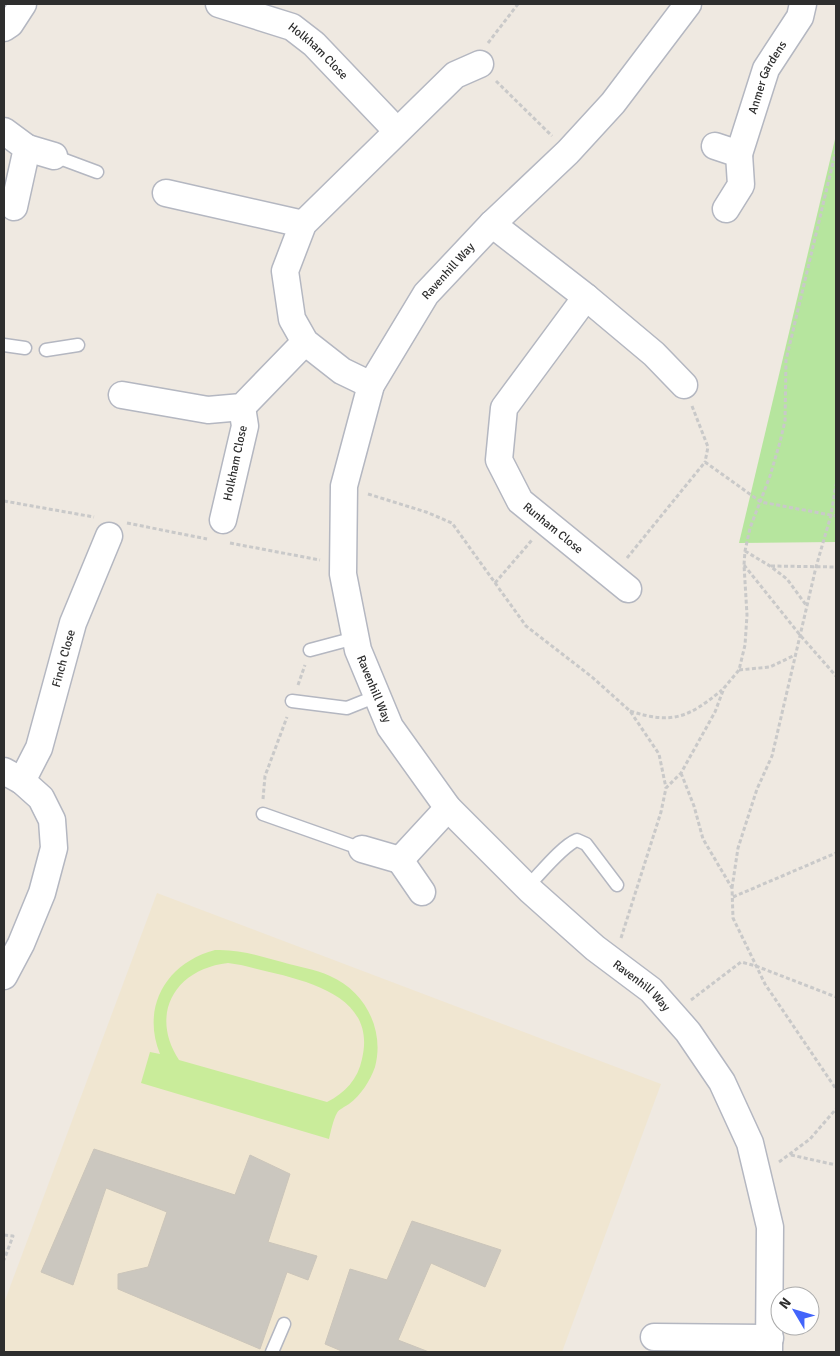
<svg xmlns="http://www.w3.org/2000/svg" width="840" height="1356" font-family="Signika,sans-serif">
  <rect width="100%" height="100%" fill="#efe9e1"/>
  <path fill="#f0e6d1" d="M157 893 661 1084 562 1352H4V1303Z"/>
  <path fill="#b6e59e" d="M836 135V542L739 543Z"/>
  <path fill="#c9ec9a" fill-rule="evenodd" d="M215 950C239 949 260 956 282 962 298 967 315 969 330 976 365 991 385 1030 375 1067 370 1081 361 1095 349 1104 345 1107 339 1109 337 1113 333 1120 331 1131 329 1139L141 1083 150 1052 160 1054C141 1007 166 963 215 950ZM228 963 241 965C289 978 379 988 362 1059 358 1079 345 1093 327 1102L179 1060C149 1014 175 969 228 963Z"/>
  <path fill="#cbc7bf" stroke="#cbc5ba" d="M94 1149 235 1195 250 1155 290 1174 268 1242 317 1256 308 1280 287 1272 260 1349 118 1289V1274L148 1267 167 1212 106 1188 73 1285 41 1272Z
    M412 1221 501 1250 485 1287 431 1263 398 1340 429 1352H344L325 1344 350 1269 387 1280Z"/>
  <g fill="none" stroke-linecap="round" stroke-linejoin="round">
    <defs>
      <path id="service" d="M54 156 97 172
        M4 345 25 348
        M46 350 78 345
        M310 650 355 638
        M292 701 347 708 377 696
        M263 814 362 849
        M527 887C540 874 562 846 577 840L586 844 617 885
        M272 1352 284 1324"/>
      <g id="minor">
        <path id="s1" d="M219 4 292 27 314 44 397 131"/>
        <path id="s2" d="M688 4 613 103 568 152 492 224 426 294 371 385 344 486 343 574 358 650 390 727 448 808 531 891 595 948 651 990 688 1032 722 1082 750 1143 770 1227 769 1352"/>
        <path d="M4 28 10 24 23 4"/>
        <path d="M4 131 27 148 14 207"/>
        <path d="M715 146 739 154 741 185 726 209"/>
        <path d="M27 148 54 156"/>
        <path id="s3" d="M739 154 766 69 800 17 803 4"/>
        <path d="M166 193 303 224"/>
        <path id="s4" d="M492 224 586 297 504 408 499 460 520 501 628 589"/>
        <path d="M586 297 654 354 684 385"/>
        <path d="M371 385 342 371 305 342 292 319 285 271 303 224 455 75 480 64"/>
        <path d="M122 395 208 410 242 407 305 342"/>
        <path d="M223 520 245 426 242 407"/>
        <path d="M4 771 22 781 41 798 52 820 54 848 42 893 21 944 4 976"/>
        <path id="s5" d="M22 781 39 748 73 623 109 536"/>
        <path d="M362 849 400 860 448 808"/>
        <path d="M400 860 422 892"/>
        <path d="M654 1337 770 1338"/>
      </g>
    </defs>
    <use href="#service" stroke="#b4b7c1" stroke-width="15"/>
    <use href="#minor" stroke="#b4b7c1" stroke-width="29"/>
    <path stroke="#c9c9c9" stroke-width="3" stroke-dasharray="4 2.5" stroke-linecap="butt" d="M488 43 518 4
      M496 81 552 136
      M692 406 708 447 705 462
      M368 494 426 512 452 523 526 626 592 677 630 711 659 754 666 788
      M4 501 94 517
      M127 523 207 539
      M230 543 320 560
      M745 551 770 566 787 579 806 605
      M627 558 705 462 761 502 836 516
      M744 565 800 635 836 676
      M771 566 836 567
      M495 583 532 540
      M739 670 770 667 795 655
      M298 685 305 665
      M630 711C673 725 689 717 722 690
      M681 773 694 806 703 839 732 888 733 918 765 984 836 1089
      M263 799 265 776 287 717
      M732 888 738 848 757 789 772 756 816 567 831 515 836 484
      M733 897 836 853
      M621 938 661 812 666 788 681 773 715 712 724 688 739 670 745 645 747 615 744 565 745 551 750 528 770 476 780 442 785 421 786 360 836 150
      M691 1000 741 962 756 966 836 997
      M791 1155 836 1165
      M779 1162 810 1139 836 1109
      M4 1235 13 1236 4 1260"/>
    <use href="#service" stroke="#fff" stroke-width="12"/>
    <use href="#minor" stroke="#fff" stroke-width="26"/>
  </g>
  <g text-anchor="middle" stroke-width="4" stroke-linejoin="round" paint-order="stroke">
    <g font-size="12" fill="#2e2e2e" stroke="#fff">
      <text dy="4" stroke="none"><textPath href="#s1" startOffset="112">Holkham Close</textPath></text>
      <text dy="4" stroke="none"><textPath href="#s3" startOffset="82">Anmer Gardens</textPath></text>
      <text transform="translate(448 271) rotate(-48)" y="4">Ravenhill Way</text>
      <text transform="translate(235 463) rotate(-78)" y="4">Holkham Close</text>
      <text dy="4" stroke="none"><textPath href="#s4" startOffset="398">Runham Close</textPath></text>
      <text dy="4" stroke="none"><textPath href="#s5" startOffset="130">Finch Close</textPath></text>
      <text dy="4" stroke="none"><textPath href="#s2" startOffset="810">Ravenhill Way</textPath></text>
      <text dy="4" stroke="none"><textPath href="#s2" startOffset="1214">Ravenhill Way</textPath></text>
    </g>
  </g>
  <rect width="840" height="1356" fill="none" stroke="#2e2e2e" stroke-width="10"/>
  <g transform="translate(795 1311) rotate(308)"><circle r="24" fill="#ffffff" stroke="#ababab"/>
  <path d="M0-4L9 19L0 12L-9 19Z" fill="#4264fb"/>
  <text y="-8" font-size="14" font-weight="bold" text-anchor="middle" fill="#2e2e2e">N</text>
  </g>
</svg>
